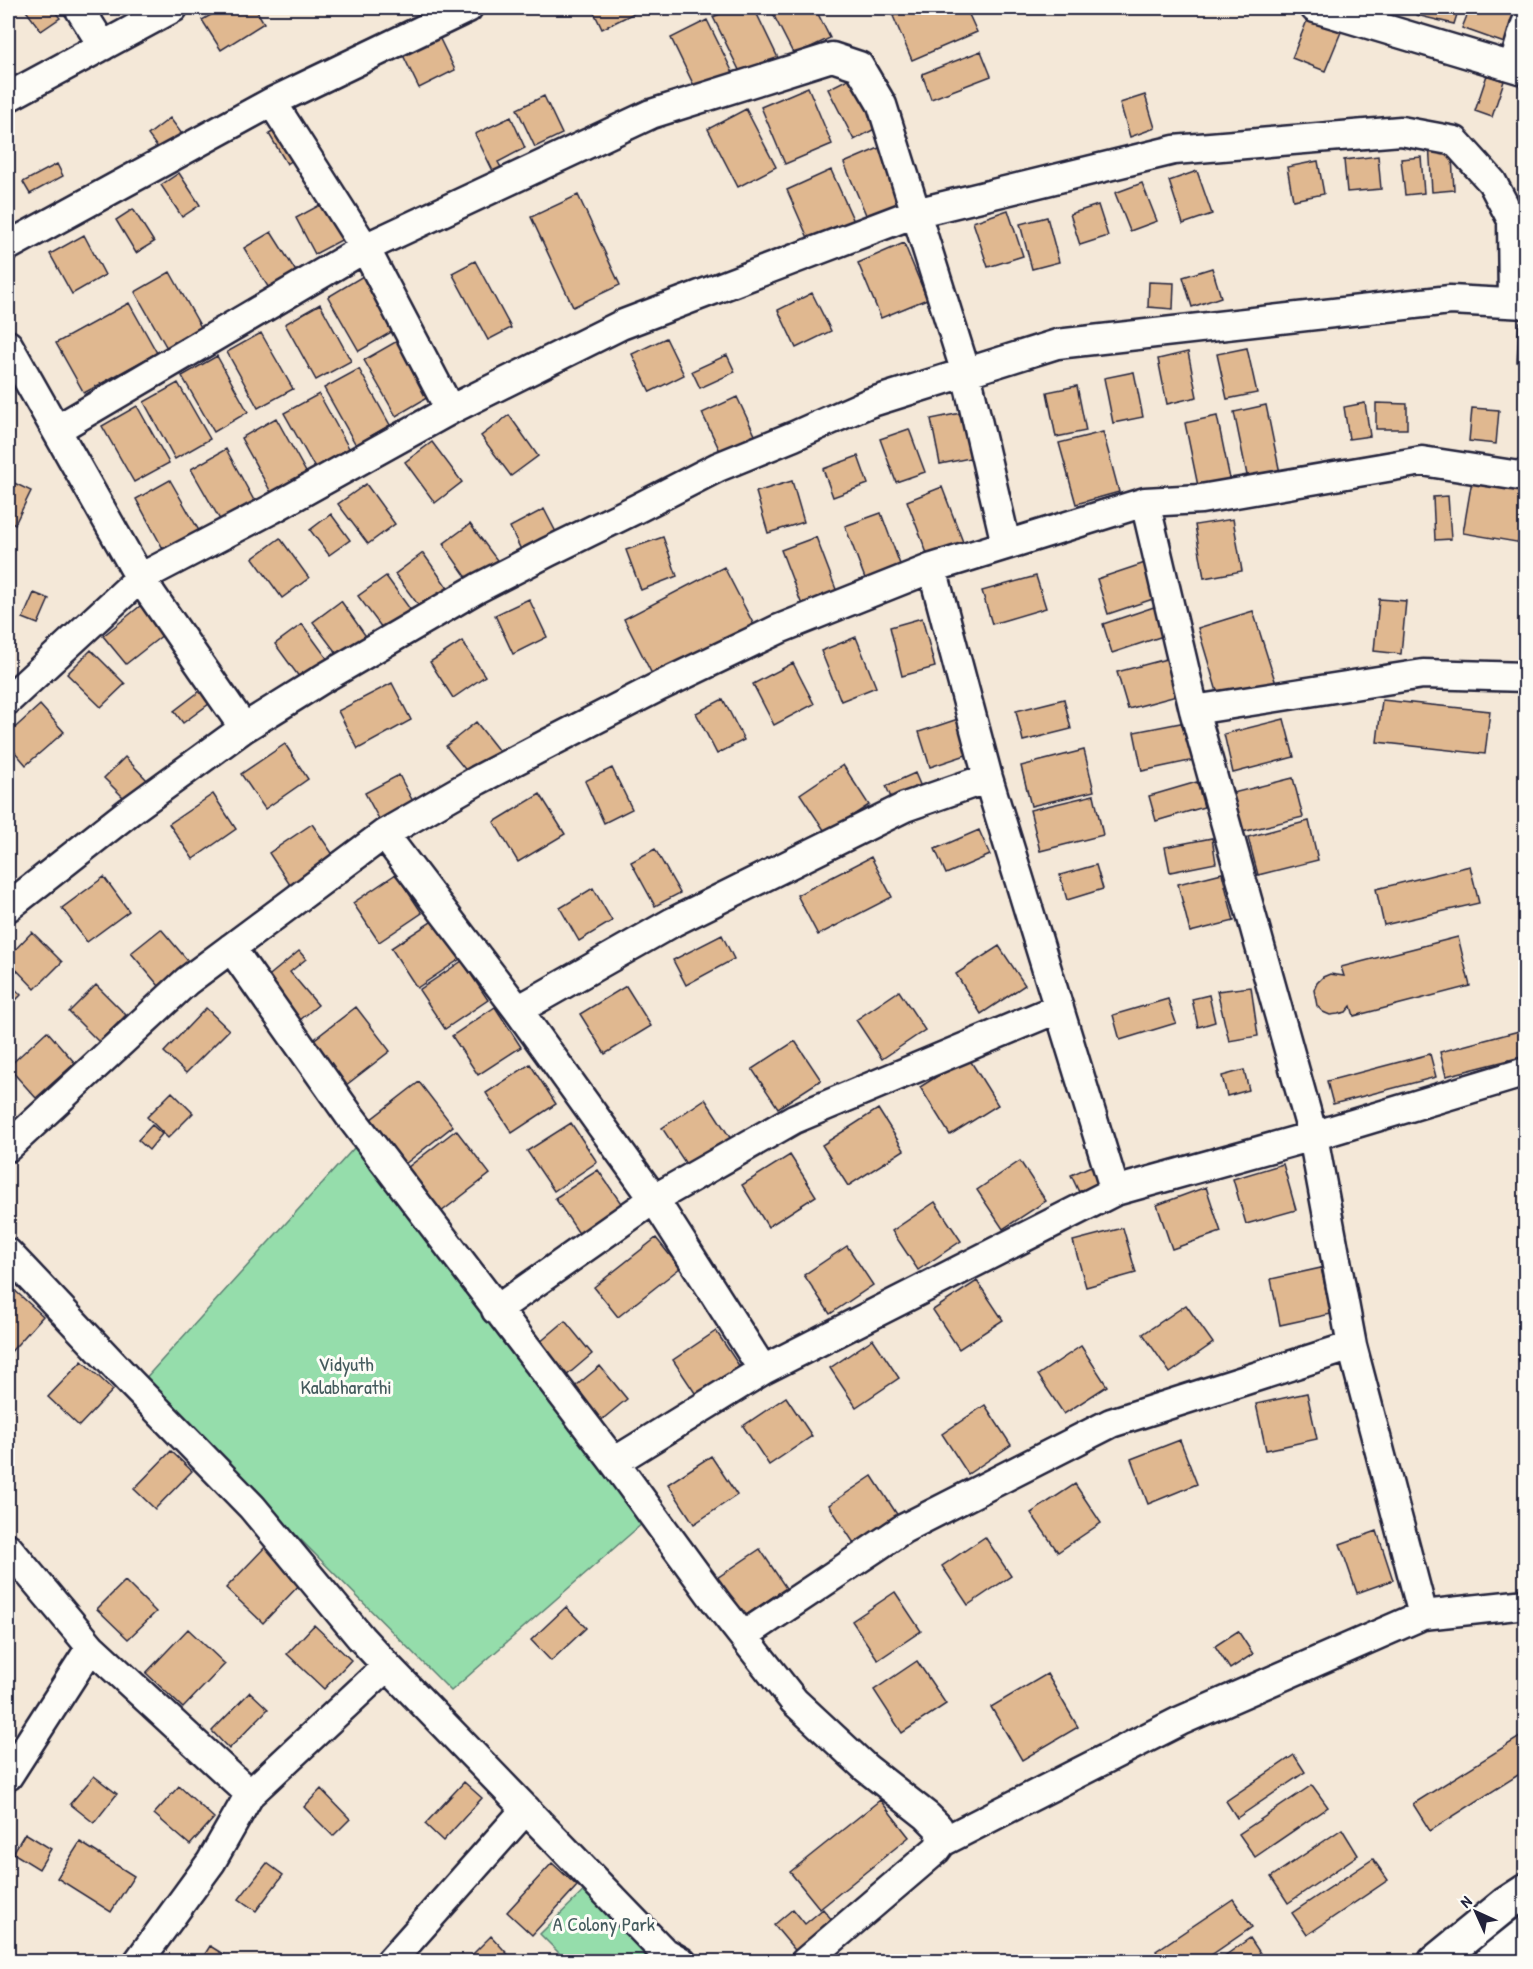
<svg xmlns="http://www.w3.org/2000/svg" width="1533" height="1969" font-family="'Patrick Hand',sans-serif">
  <rect width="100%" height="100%" fill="#f4e8d8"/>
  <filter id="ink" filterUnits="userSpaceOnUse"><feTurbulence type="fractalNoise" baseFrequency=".0167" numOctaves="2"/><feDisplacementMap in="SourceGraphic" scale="12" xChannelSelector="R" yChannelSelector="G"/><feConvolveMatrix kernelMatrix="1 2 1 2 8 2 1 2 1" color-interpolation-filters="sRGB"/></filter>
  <g filter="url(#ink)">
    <path fill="#95ddab" stroke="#5c8073" stroke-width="1.5" d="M355 1147 643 1523 451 1691 143 1381Z
      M604 1871 692 1961H567L540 1934Z"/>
    <path fill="#e0b890" stroke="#22223b" stroke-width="1.5" d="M24 8H52L60 18 41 31Z
      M223 8H255L264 23 221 50 202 20Z
      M592 8H637L638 11 602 29Z
      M733 8H754L779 60 743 78 713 17Z
      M770 8H815L830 38 794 55Z
      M913 8H966L977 32 912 60 893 16Z
      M1418 8H1459L1454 24 1416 15Z
      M1470 8H1524L1510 45 1462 28Z
      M1308 18 1341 32 1325 71 1292 58Z
      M707 20 735 77 699 96 671 38Z
      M438 35 455 70 419 88 402 53Z
      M981 51 991 76 931 99 922 74Z
      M860 73 886 123 854 140 828 89Z
      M1487 75 1504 81 1492 117 1475 111Z
      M808 87 832 144 785 164 761 107Z
      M1145 95 1155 128 1130 137 1120 103Z
      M544 96 562 134 535 147 517 109Z
      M746 109 776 167 738 187 708 129Z
      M1526 110V130L1520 128Z
      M511 117 525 148 498 162 503 171 495 175 475 134Z
      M170 118 182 134 160 151 148 135Z
      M281 127 299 156 287 164 269 134Z
      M1451 141 1454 190 1432 192 1429 143Z
      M886 145 912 206 870 224 844 163Z
      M1378 156 1381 189 1347 192 1344 160Z
      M1421 157 1424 193 1405 195 1401 159Z
      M1318 161 1324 194 1293 200 1287 167Z
      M57 164 63 176 30 194 23 182Z
      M831 170 856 226 812 247 787 190Z
      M1197 171 1212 214 1183 224 1169 181Z
      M179 173 200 205 182 217 161 185Z
      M1142 183 1157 221 1130 231 1115 193Z
      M578 195 620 285 573 307 531 217Z
      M329 200 349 236 315 254 296 218Z
      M1098 205 1108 236 1080 245 1070 214Z
      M133 209 154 242 136 253 116 220Z
      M1008 210 1023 256 988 267 973 222Z
      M1047 217 1059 262 1032 269 1020 224Z
      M271 232 297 273 270 290 244 248Z
      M84 235 105 275 72 294 50 254Z
      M904 243 927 299 881 318 858 263Z
      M475 261 511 328 488 340 452 273Z
      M1212 268 1221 297 1192 307 1183 277Z
      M170 272 202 329 167 348 135 292Z
      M368 273 400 327 359 351 328 297Z
      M1149 282 1174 283 1173 309 1148 307Z
      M812 293 831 331 796 348 778 310Z
      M129 303 157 353 84 393 56 343Z
      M320 304 351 361 316 380 285 324Z
      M1519 323H1526V362H1517Z
      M261 333 293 389 258 408 227 352Z
      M666 338 684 375 650 392 632 354Z
      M399 340 430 396 396 416 364 360Z
      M1247 348 1257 393 1227 399 1217 354Z
      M1188 352 1197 397 1167 404 1158 359Z
      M727 355 735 372 700 388 692 371Z
      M217 356 248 412 214 432 182 376Z
      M359 369 390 425 356 445 324 388Z
      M1134 372 1143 417 1113 423 1104 378Z
      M178 383 210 439 175 459 144 402Z
      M1077 386 1086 431 1056 437 1047 392Z
      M319 394 350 450 316 470 284 413Z
      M737 397 755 435 720 451 702 413Z
      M1365 403 1370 436 1349 439 1344 407Z
      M1376 403 1407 404V429H1376Z
      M1266 405 1280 473 1248 480 1234 412Z
      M137 406 169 463 134 482 102 426Z
      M1472 408 1499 410 1496 444 1469 441Z
      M961 413 970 458 940 464 931 419Z
      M509 415 538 456 511 476 481 436Z
      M1217 416 1231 484 1199 491 1185 423Z
      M276 418 307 474 272 494 241 438Z
      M909 429 925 472 896 482 880 439Z
      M1103 432 1119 492 1076 504 1059 443Z
      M432 442 462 482 435 503 405 462Z
      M226 449 257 506 223 525 191 469Z
      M858 456 868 484 833 497 823 469Z
      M8 480 31 491 15 524 8 520Z
      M170 480 202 536 167 556 136 499Z
      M1472 480 1526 489V521L1522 543 1463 533Z
      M792 481 804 522 768 533 756 492Z
      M366 484 395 524 368 544 338 504Z
      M942 487 963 542 928 556 907 501Z
      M1448 496 1451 539 1435 540 1433 497Z
      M544 509 559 538 524 556 510 527Z
      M881 513 901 567 866 581 845 526Z
      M331 514 350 540 329 555 310 530Z
      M1233 519 1242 571 1204 578 1195 525Z
      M470 524 500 564 472 585 443 544Z
      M663 537 677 576 641 590 626 550Z
      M816 537 837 592 802 605 781 550Z
      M280 538 309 578 282 598 253 558Z
      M423 553 452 594 425 614 395 574Z
      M1145 563 1156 598 1108 614 1097 579Z
      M724 567 757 631 656 682 624 619Z
      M386 576 415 616 388 636 358 596Z
      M1036 576 1046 608 992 624 982 591Z
      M34 593 49 599 38 624 23 618Z
      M529 599 547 637 513 654 495 615Z
      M1379 599 1406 601 1401 654 1374 651Z
      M341 601 370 642 343 662 313 622Z
      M145 602 168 631 126 664 103 636Z
      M1157 606 1166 635 1112 653 1103 624Z
      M1253 611 1277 687 1221 705 1198 628Z
      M922 618 935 667 902 676 890 627Z
      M302 624 332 665 305 685 275 644Z
      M856 637 876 687 841 701 821 651Z
      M462 641 485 676 453 698 430 662Z
      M91 650 125 684 101 707 67 674Z
      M1174 657 1184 694 1128 709 1117 672Z
      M793 663 814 704 774 725 753 684Z
      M392 683 411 720 358 749 338 711Z
      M204 688 213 701 183 723 174 711Z
      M723 699 744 740 717 754 696 713Z
      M1064 699 1071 729 1023 741 1016 711Z
      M1382 700 1490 711 1485 754 1377 742Z
      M40 705 64 732 26 765 8 744V734Z
      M961 718 972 753 930 767 919 732Z
      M1284 719 1294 757 1233 773 1224 734Z
      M1191 721 1199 759 1142 771 1134 732Z
      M476 722 502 755 473 779 446 746Z
      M285 744 308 779 265 809 241 774Z
      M1084 750 1094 791 1031 806 1021 766Z
      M125 757 149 782 129 803 104 778Z
      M843 765 869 805 826 833 800 794Z
      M612 768 632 809 604 823 585 781Z
      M915 773 921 787 892 800 886 786Z
      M399 775 419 813 385 830 365 793Z
      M1293 778 1303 817 1242 832 1233 793Z
      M1197 782 1204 807 1156 821 1149 796Z
      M213 794 236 829 193 859 169 824Z
      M540 794 565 834 518 862 494 822Z
      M1094 795 1103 835 1040 851 1030 810Z
      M1309 821 1318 860 1258 875 1248 837Z
      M312 824 336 859 292 888 269 853Z
      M979 830 990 855 946 874 935 849Z
      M1212 838 1216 863 1170 872 1165 847Z
      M655 849 680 893 655 906 631 862Z
      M871 857 892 897 818 935 797 895Z
      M1096 865 1103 889 1067 900 1060 875Z
      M1470 866 1479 903 1384 925 1376 889Z
      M1222 873 1234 921 1190 932 1178 884Z
      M396 874 422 913 379 942 353 903Z
      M104 877 129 911 87 942 62 908Z
      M593 888 612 921 579 941 560 908Z
      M434 920 460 959 417 988 391 948Z
      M161 929 188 961 159 986 131 953Z
      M32 932 62 962 35 989 8 961V957Z
      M722 935 734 959 686 985 673 960Z
      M1458 937 1470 986 1354 1016 1351 1006 1346 1012 1338 1014 1330 1015 1323 1012 1317 1006 1314 990 1317 983 1323 977 1330 974 1344 976 1341 967Z
      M999 946 1025 985 981 1014 956 974Z
      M299 951 306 959 290 972 318 1005 300 1020 265 979Z
      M462 961 488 1000 445 1029 419 990Z
      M8 982 21 995 8 1008Z
      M96 985 126 1015 99 1042 69 1012Z
      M626 986 651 1026 605 1054 580 1014Z
      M1251 987 1258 1036 1229 1041 1217 991Z
      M899 991 925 1030 882 1059 856 1020Z
      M1209 995 1215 1022 1198 1027 1192 999Z
      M1168 999 1176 1023 1120 1040 1113 1015Z
      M356 1007 390 1051 341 1089 307 1045Z
      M495 1007 521 1047 478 1075 452 1036Z
      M206 1008 229 1030 186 1073 164 1052Z
      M47 1031 75 1063 36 1098 8 1067Z
      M1519 1031 1525 1056 1446 1076 1440 1052Z
      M795 1041 821 1080 778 1108 752 1069Z
      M1430 1054 1436 1077 1333 1104 1327 1081Z
      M968 1057 998 1105 950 1135 920 1087Z
      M530 1064 556 1104 512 1133 486 1093Z
      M1244 1070 1249 1090 1227 1096 1222 1076Z
      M419 1082 453 1126 405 1164 370 1120Z
      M172 1092 193 1113 168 1138 147 1117Z
      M705 1099 731 1139 688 1167 662 1128Z
      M878 1109 904 1150 848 1186 822 1145Z
      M571 1123 597 1162 554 1191 527 1151Z
      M152 1125 162 1134 149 1150 138 1140Z
      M456 1130 490 1174 441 1212 407 1168Z
      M790 1155 816 1196 768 1227 742 1185Z
      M1020 1161 1046 1201 1003 1229 977 1190Z
      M1283 1164 1296 1210 1246 1224 1233 1179Z
      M1093 1165 1100 1182 1079 1192 1071 1175Z
      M598 1170 625 1209 582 1238 555 1198Z
      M1206 1187 1221 1232 1172 1249 1157 1205Z
      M935 1202 961 1241 918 1270 892 1231Z
      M1123 1228 1136 1273 1086 1287 1073 1241Z
      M656 1238 680 1268 618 1317 594 1287Z
      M847 1246 873 1285 830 1314 804 1275Z
      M1321 1268 1331 1314 1280 1325 1271 1279Z
      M977 1281 1003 1320 959 1349 933 1310Z
      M11 1287 43 1316 8 1355V1291Z
      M1186 1305 1213 1343 1170 1373 1143 1334Z
      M565 1321 592 1354 559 1382 532 1349Z
      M716 1331 742 1370 699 1399 673 1360Z
      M873 1339 899 1378 856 1407 830 1368Z
      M1081 1346 1107 1386 1064 1414 1038 1375Z
      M82 1361 113 1390 79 1426 48 1397Z
      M600 1366 627 1399 593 1427 566 1394Z
      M1307 1393 1317 1439 1266 1450 1256 1404Z
      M786 1397 812 1436 769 1465 743 1426Z
      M985 1405 1011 1445 968 1474 942 1434Z
      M1180 1440 1197 1484 1148 1504 1131 1459Z
      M171 1451 192 1471 155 1509 134 1489Z
      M711 1456 737 1495 694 1524 668 1484Z
      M872 1476 904 1525 861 1554 829 1505Z
      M1075 1484 1101 1523 1058 1552 1031 1513Z
      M1377 1531 1393 1580 1357 1593 1340 1544Z
      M985 1537 1011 1576 968 1605 942 1566Z
      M268 1544 305 1579 263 1623 226 1588Z
      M760 1549 786 1588 743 1617 717 1578Z
      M125 1581 156 1612 128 1639 97 1609Z
      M895 1592 921 1631 878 1660 852 1621Z
      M566 1607 586 1628 551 1661 531 1640Z
      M314 1625 351 1660 324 1689 287 1654Z
      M188 1629 225 1664 183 1708 146 1673Z
      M1238 1631 1253 1654 1230 1669 1215 1646Z
      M917 1661 946 1704 902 1733 874 1690Z
      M1047 1674 1078 1727 1022 1760 991 1707Z
      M250 1692 268 1709 229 1749 212 1731Z
      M1526 1733V1770L1430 1831 1413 1804Z
      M1294 1755 1305 1772 1237 1818 1226 1801Z
      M94 1776 117 1794 94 1823 70 1804Z
      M464 1782 482 1798 443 1841 425 1824Z
      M1312 1785 1328 1807 1255 1857 1239 1834Z
      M179 1786 214 1818 190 1845 154 1814Z
      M321 1789 350 1819 333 1836 304 1807Z
      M880 1800 909 1837 820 1909 790 1872Z
      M1342 1829 1358 1855 1288 1903 1271 1877Z
      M25 1833 51 1849 39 1869 13 1853Z
      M80 1842 134 1876 111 1912 57 1878Z
      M1373 1859 1388 1880 1307 1935 1292 1913Z
      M267 1863 283 1875 256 1911 239 1899Z
      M552 1863 577 1886 532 1935 507 1912Z
      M1233 1899 1252 1927 1201 1962H1163L1156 1951Z
      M793 1909 805 1924 823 1909 841 1931 804 1961 774 1925Z
      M491 1936 515 1962H465Z
      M1250 1938 1266 1962H1216Z
      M210 1946 223 1954 218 1962H200Z"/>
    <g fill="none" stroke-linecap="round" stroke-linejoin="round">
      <defs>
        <path id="minor" d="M79 8 103 46
          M1315 8 1526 71
          M1513 67 1526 24
          M8 97 173 8
          M272 102 365 248 450 410
          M8 246 272 102 468 8
          M8 345 140 578 244 728
          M56 430 365 248 651 114 832 57 859 66 882 105 966 373 1006 544
          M1145 502 1194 710 1313 1136 1352 1346 1423 1615
          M932 568 988 778 1115 1191
          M8 700 140 578 272 509 450 410 621 325 915 213 1174 150 1401 131 1455 141 1492 182 1512 220 1513 302
          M1194 710 1423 674 1526 677
          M384 834 518 1010 654 1199 763 1370
          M8 907 130 811 244 728 324 678 478 588 548 552 636 509 718 467 794 436 869 403 1057 344 1450 300 1526 304
          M231 948 349 1115 614 1462 717 1603 794 1701 866 1768 927 1816 938 1827 942 1842 936 1850 805 1962
          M518 1010 673 922 905 807 988 778
          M8 1147 187 981 384 834 478 780 547 744 660 686 779 629 932 568 1145 502 1201 499 1422 461 1526 477
          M8 1253 130 1382 252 1507 361 1638 387 1666 663 1951 682 1962
          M496 1310 654 1199 794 1119 1059 1008
          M614 1462 763 1370 1115 1191 1313 1136 1526 1072
          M8 1548 91 1647 250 1794
          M743 1636 903 1529 1111 1423 1352 1346
          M8 1776 91 1647
          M942 1842 1180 1721 1423 1615 1526 1604
          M138 1962 211 1862 250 1794 387 1666
          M390 1962 526 1809"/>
        <path id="highway" d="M1435 1962 1506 1904 1526 1891
          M1491 1962 1526 1934"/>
      </defs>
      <use href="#minor" stroke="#22223b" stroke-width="33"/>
      <use href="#highway" stroke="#22223b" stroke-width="38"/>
      <use href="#minor" stroke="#fdfcf7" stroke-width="28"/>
      <use href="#highway" stroke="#fdfcf7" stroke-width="33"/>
    </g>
  </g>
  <g text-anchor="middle" stroke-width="6" stroke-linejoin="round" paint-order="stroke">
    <g font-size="20" fill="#445a5d" stroke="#fdfcf7">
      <text x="346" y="1371">Vidyuth<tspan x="346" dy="23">Kalabharathi</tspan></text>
      <text x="604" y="1931">A Colony Park</text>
    </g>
  </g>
  <rect width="1533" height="1969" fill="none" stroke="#fdfcf7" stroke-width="30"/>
  <rect x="15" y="15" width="1503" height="1939" fill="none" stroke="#22223b" stroke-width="2" filter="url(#ink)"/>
  <g transform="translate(1476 1912) rotate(315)" stroke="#fdfcf7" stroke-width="4.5" paint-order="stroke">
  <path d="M0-4.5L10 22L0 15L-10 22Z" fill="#22223b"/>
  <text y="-9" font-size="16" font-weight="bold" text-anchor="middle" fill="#22223b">N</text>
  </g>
</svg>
